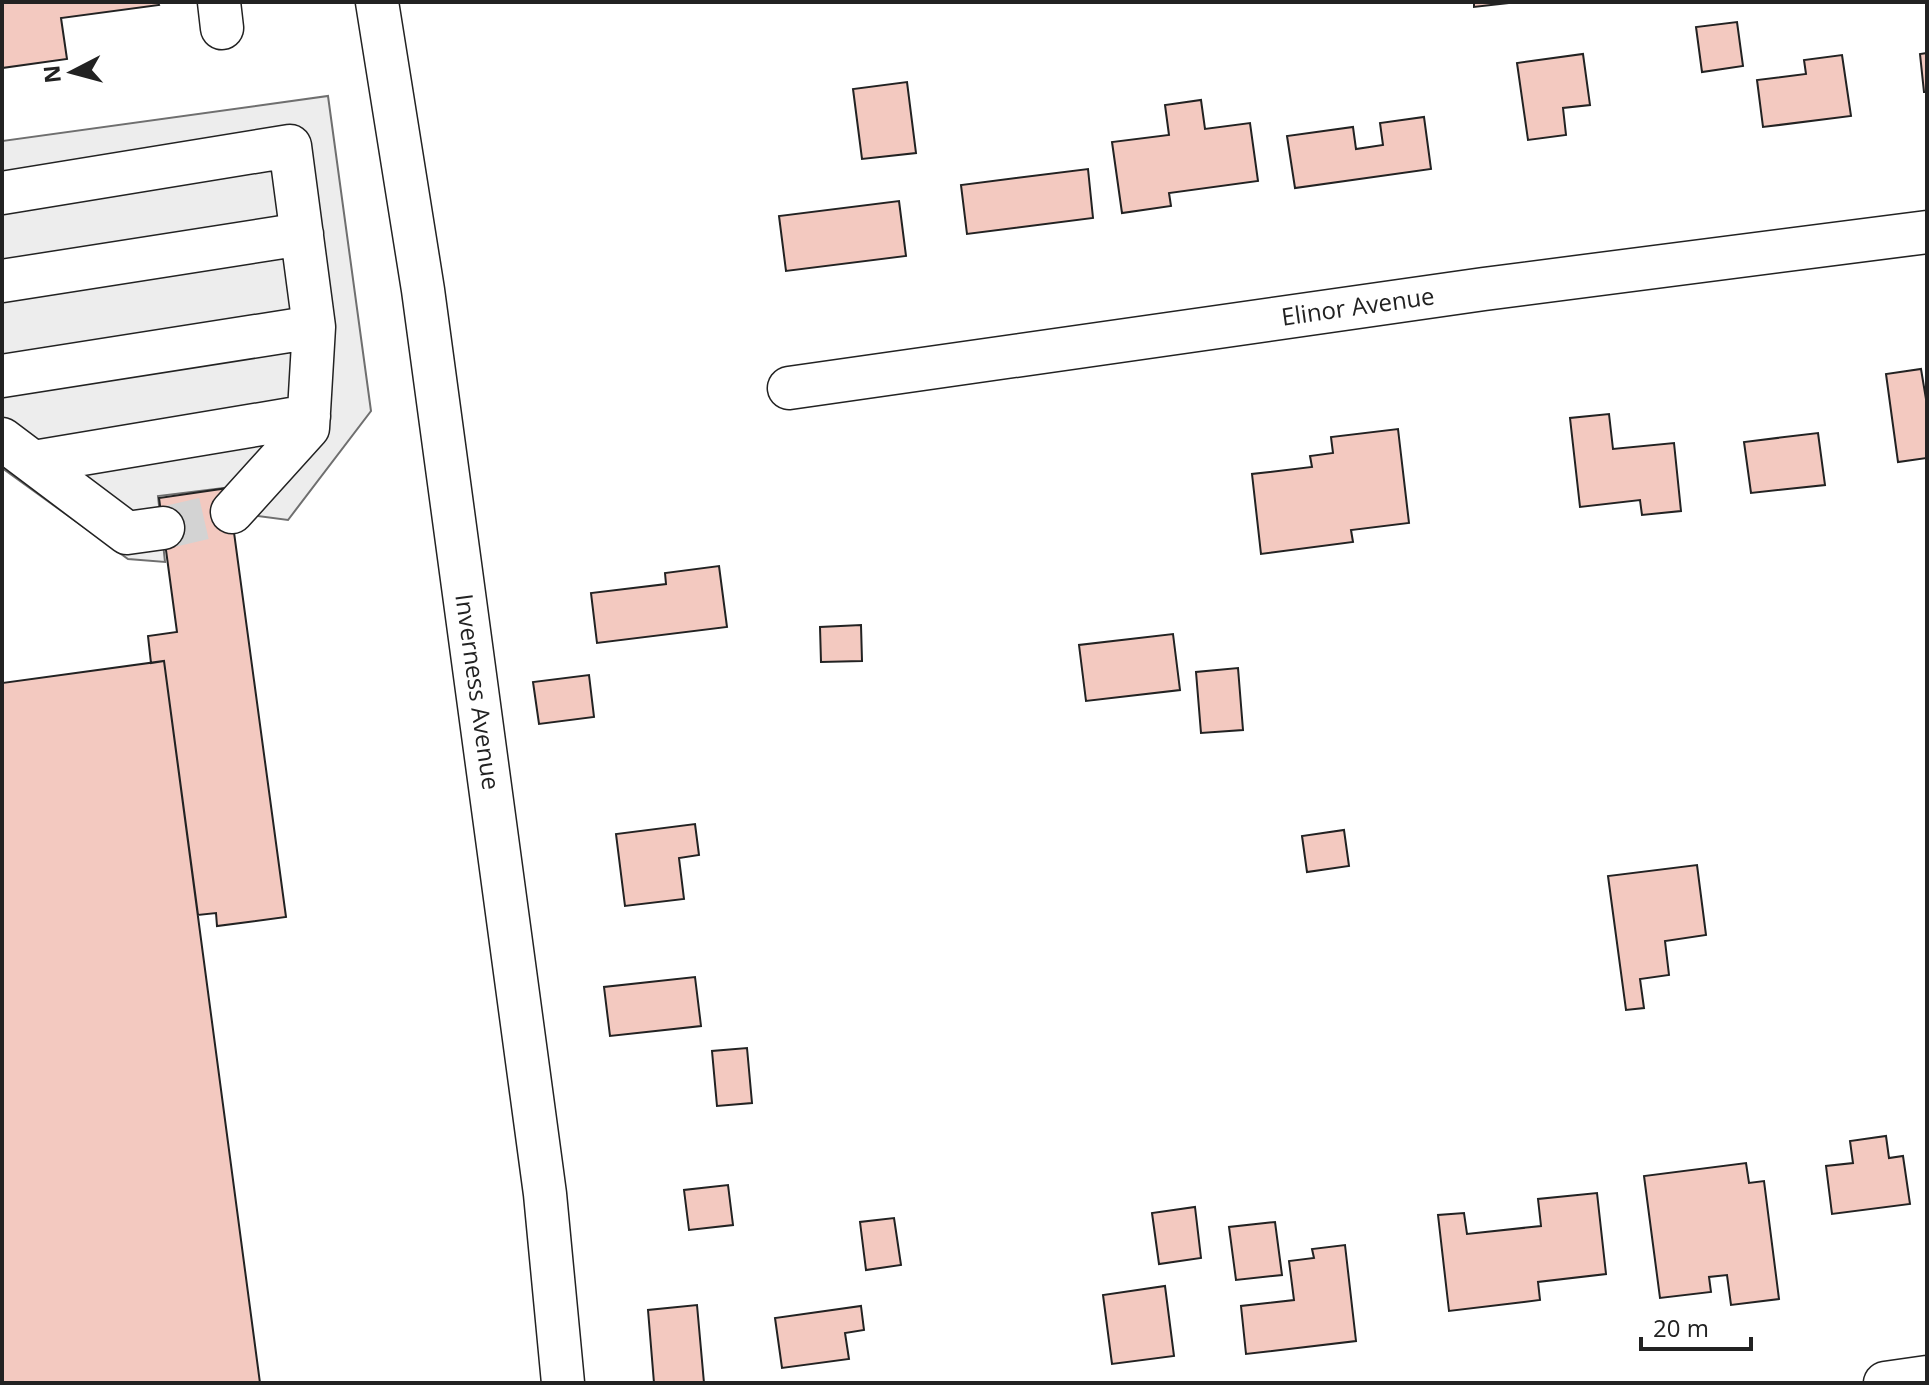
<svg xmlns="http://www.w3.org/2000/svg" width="1929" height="1385" font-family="'Open Sans',sans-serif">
  <rect width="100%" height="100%" fill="#fff"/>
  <path fill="#ededed" stroke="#6f6f6f" stroke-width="2" d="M328 96 371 411 288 520 236 513 231 487 158 496 165 562 128 559 2 468V141Z"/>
  <path fill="#f3c9c0" stroke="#222" stroke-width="2" d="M2 2H158L159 5 61 18 67 59 2 68Z
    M1474 2H1508V3L1474 7Z
    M1737 22 1743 66 1702 72 1696 27Z
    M1927 53V92H1924L1920 54Z
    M1583 54 1590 105 1563 108 1566 135 1528 140 1517 63Z
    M1842 55 1851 116 1763 127 1757 80 1806 74 1804 60Z
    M907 82 916 153 862 159 853 89Z
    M1201 100 1205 129 1250 123 1258 181 1169 193 1171 206 1122 213 1112 142 1169 135 1165 105Z
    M1424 117 1431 169 1295 188 1287 136 1353 127 1356 149 1383 145 1380 123Z
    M1088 169 1093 218 967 234 961 185Z
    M899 201 906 256 786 271 779 216Z
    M1921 369 1927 405V458L1898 462 1886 374Z
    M1609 414 1613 449 1674 443 1681 511 1642 515 1640 500 1580 507 1570 418Z
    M1398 429 1409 523 1351 530 1353 542 1261 554 1252 474 1312 467 1310 456 1333 453 1331 437Z
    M1818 433 1825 485 1751 493 1744 442Z
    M228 488 286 917 217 926 216 913 198 915 164 661 151 663 148 636 177 632 159 498Z
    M719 566 727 627 597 643 591 593 666 584 665 573Z
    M861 625 862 661 821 662 820 627Z
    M1173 634 1180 690 1086 701 1079 645Z
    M164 661 260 1383H2V683Z
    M1238 668 1243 730 1201 733 1196 672Z
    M589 675 594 717 539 724 533 682Z
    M695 824 699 855 679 858 684 899 625 906 616 834Z
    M1344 830 1349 866 1307 872 1302 836Z
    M1697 865 1706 935 1665 941 1669 975 1640 979 1644 1008 1626 1010 1608 876Z
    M695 977 701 1026 610 1036 604 987Z
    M747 1048 752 1103 717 1106 712 1051Z
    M1886 1136 1889 1158 1903 1156 1910 1204 1832 1214 1826 1166 1853 1163 1850 1141Z
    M1746 1163 1749 1183 1764 1181 1779 1299 1731 1305 1727 1275 1709 1277 1711 1292 1660 1298 1644 1176Z
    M728 1185 733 1225 689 1230 684 1190Z
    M1597 1193 1606 1274 1538 1282 1540 1300 1449 1311 1438 1215 1464 1213 1467 1234 1541 1226 1538 1199Z
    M1195 1207 1201 1258 1159 1264 1152 1213Z
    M894 1218 901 1265 866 1270 860 1222Z
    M1275 1222 1282 1275 1236 1280 1229 1227Z
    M1345 1245 1356 1341 1246 1354 1241 1306 1294 1300 1289 1261 1314 1258 1312 1249Z
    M1165 1286 1174 1356 1112 1364 1103 1295Z
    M697 1305 704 1383H654L648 1310Z
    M861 1306 864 1330 845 1333 849 1359 782 1368 775 1318Z"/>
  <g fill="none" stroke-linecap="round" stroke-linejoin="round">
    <path stroke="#d3d3d3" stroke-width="42" stroke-dasharray="42 21" stroke-linecap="butt" d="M163 528 232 512"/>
    <defs>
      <path id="minor" d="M219 2 222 28
        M377 2 423 290 545 1194 563 1383
        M2 193 290 146 314 327 308 428 232 512
        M2 281 302 234
        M2 376 314 327
        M789 388 1484 289 1927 232
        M2 439 127 533 163 528
        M34 462 309 416
        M1885 1383 1927 1377"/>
    </defs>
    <use href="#minor" stroke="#222" stroke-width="45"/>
    <use href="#minor" stroke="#fff" stroke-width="42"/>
  </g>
  <g text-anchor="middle" stroke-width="6" stroke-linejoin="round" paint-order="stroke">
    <g font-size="24" fill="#222" stroke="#fff">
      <text transform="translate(1358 307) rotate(-8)" y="8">Elinor Avenue</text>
      <text transform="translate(477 692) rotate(82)" y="8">Inverness Avenue</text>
    </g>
  </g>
  <rect width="1929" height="1385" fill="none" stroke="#222222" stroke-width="8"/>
  <g transform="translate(72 72) rotate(264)" stroke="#ffffff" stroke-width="6" paint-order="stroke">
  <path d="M0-6L14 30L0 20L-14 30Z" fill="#222222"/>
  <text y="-12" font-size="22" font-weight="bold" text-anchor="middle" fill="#222222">N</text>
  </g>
  <path d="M1641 1337v12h110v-12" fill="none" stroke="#222222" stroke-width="4"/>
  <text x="1653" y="1337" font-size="24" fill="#222222" stroke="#ffffff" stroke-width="6" paint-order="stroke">20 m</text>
</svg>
